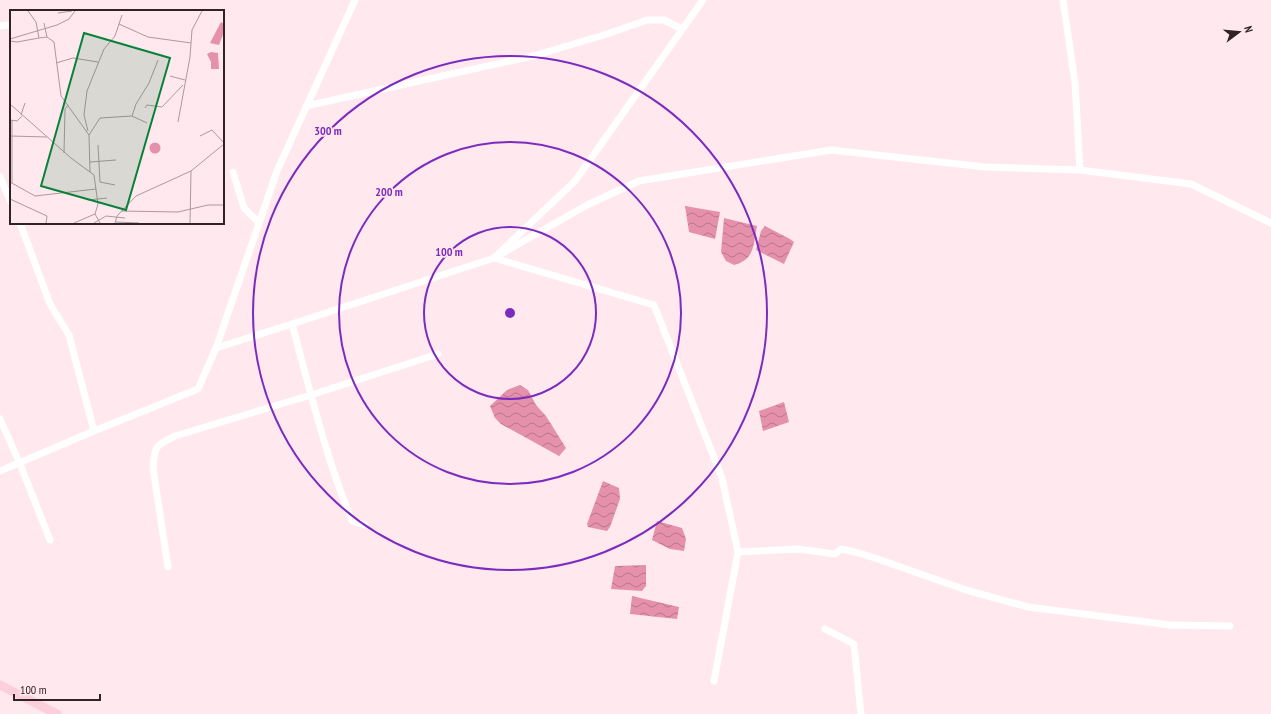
<svg xmlns="http://www.w3.org/2000/svg" width="1271" height="714" font-family="'PT Sans Narrow',sans-serif">
  <defs>
    <pattern id="water-waves" width="16" height="10" patternUnits="userSpaceOnUse"><rect width="16" height="10" fill="#e591ab"/><path d="M0 5q4-4 8 0t8 0" fill="none" stroke="#ba768b"/></pattern>
  </defs>
  <rect width="100%" height="100%" fill="#ffe8ee"/>
  <path fill="url(#water-waves)" d="M685 206 720 212 715 239 689 232Z
    M724 218 757 226C753 246 755 259 734 265L726 261 721 252Z
    M765 226 790 239 794 242 784 264 756 250 761 231Z
    M520 385 528 390 536 405 546 416 566 448 559 456 501 424 495 418 490 406 507 390Z
    M784 402 789 422 763 431 759 411Z
    M603 481 619 488 620 499 610 527 607 531 588 527 587 524Z
    M657 521 682 528 686 539 684 551 670 549 652 540Z
    M646 565V586L642 591 611 589 615 566Z
    M632 596 679 607 677 619 630 614Z"/>
  <g fill="none" stroke-linecap="round" stroke-linejoin="round">
    <path stroke="#fff" stroke-width="7" d="M1063 0 1075 83 1080 170
      M0 26 11 25
      M306 106 537 55 607 34 647 20H664L682 29
      M233 172 244 208 258 222
      M0 177 11 202
      M20 223 50 304 69 335 94 431
      M494 258 587 205 639 181 831 150 985 167 1080 170 1191 184 1271 223
      M494 258 654 305 722 478 738 552 714 681
      M292 324C310 390 326 458 352 521L365 525
      M216 348 292 324 494 258 575 181 703 0
      M0 419 20 464 50 540
      M0 471 94 431 198 389 216 348 277 171 355 0
      M738 552 798 549 835 554 841 549 859 553 878 559 966 590 1028 607 1170 625 1230 626
      M168 567 153 468C155 445 155 446 175 436L311 395 438 354
      M825 629 854 644 861 714"/>
    <path stroke="#fdcedc" stroke-width="9" d="M0 685 57 714"/>
  </g>
  <g fill="none" stroke="#7b2cbf" stroke-width="2">
    <circle cx="510" cy="313" r="86"/>
    <circle cx="510" cy="313" r="171"/>
    <circle cx="510" cy="313" r="257"/>
  </g>
  <g transform="translate(10 10)">
    <rect width="214" height="214" fill="#ffe8ee"/>
    <path d="M211 12 214 14V22L209 35 200 33ZM201 42 208 43 209 59H201V52L197 44ZM139.5 138a5.5 5.5 0 1 1 11 0a5.5 5.5 0 1 1-11 0Z" fill="#e591ab"/>
    <path fill="none" stroke="#ac999e" stroke-width="1" d="M18 1 26 12 29 28 37 27 44 32 51 86 79 125 80 162M48 3 62 1M34 13 37 27M109 14 138 27 181 33M0 29 47 15 59 9 65 1M0 31 7 32 29 28M46 53 63 48 88 52M160 66 175 70M0 94 61 148 84 165 88 194 85 204 90 213M135 98 137 95 152 97 173 75M11 105 15 93M122 106 126 94 139 73 148 50M0 110 7 111 12 106M168 112 180 47 182 20 192 1M78 121 74 105 77 81 94 39 105 26 112 5M79 125 90 108 122 106 137 113M0 126 37 127M190 126 202 120 214 133M88 135 90 172 105 175M54 143 55 99 58 95M80 152 106 150M0 172 25 186 86 179M2 173V110M0 189 37 206 36 213M78 190 97 188M111 201 168 202 198 195H214M106 212 129 213M64 213 85 204M84 213 96 206 115 208M105 213 107 206 126 186 181 161 214 134M180 213 181 161"/>
    <path fill="#07823b" fill-opacity="0.15" stroke="#07823b" stroke-width="2" d="M74 23 160 48 116 200 31 176Z"/>
    <rect width="214" height="214" fill="none" stroke="#302327" stroke-width="2"/>
  </g>
  <circle cx="510" cy="313" r="6" fill="#7b2cbf" stroke="#ffe8ee" stroke-width="2"/>
  <g font-size="12" text-anchor="middle" font-weight="bold" fill="#7b2cbf" stroke="#ffe8ee" stroke-width="3.5" stroke-linejoin="round" paint-order="stroke">
    <text x="328" y="135">300 m</text>
    <text x="389" y="196">200 m</text>
    <text x="449" y="256">100 m</text>
  </g>
  <g transform="translate(1239 32) rotate(74)" stroke="#ffe8ee" stroke-width="3" paint-order="stroke">
  <path d="M0-3L7 15L0 10L-7 15Z" fill="#302327"/>
  <text y="-6" font-size="11" font-weight="bold" text-anchor="middle" fill="#302327">N</text>
  </g>
  <path d="M14 694v6h86v-6" fill="none" stroke="#302327" stroke-width="2"/>
  <text x="20" y="694" font-size="12" fill="#302327" stroke="#ffe8ee" stroke-width="3" paint-order="stroke">100 m</text>
</svg>
